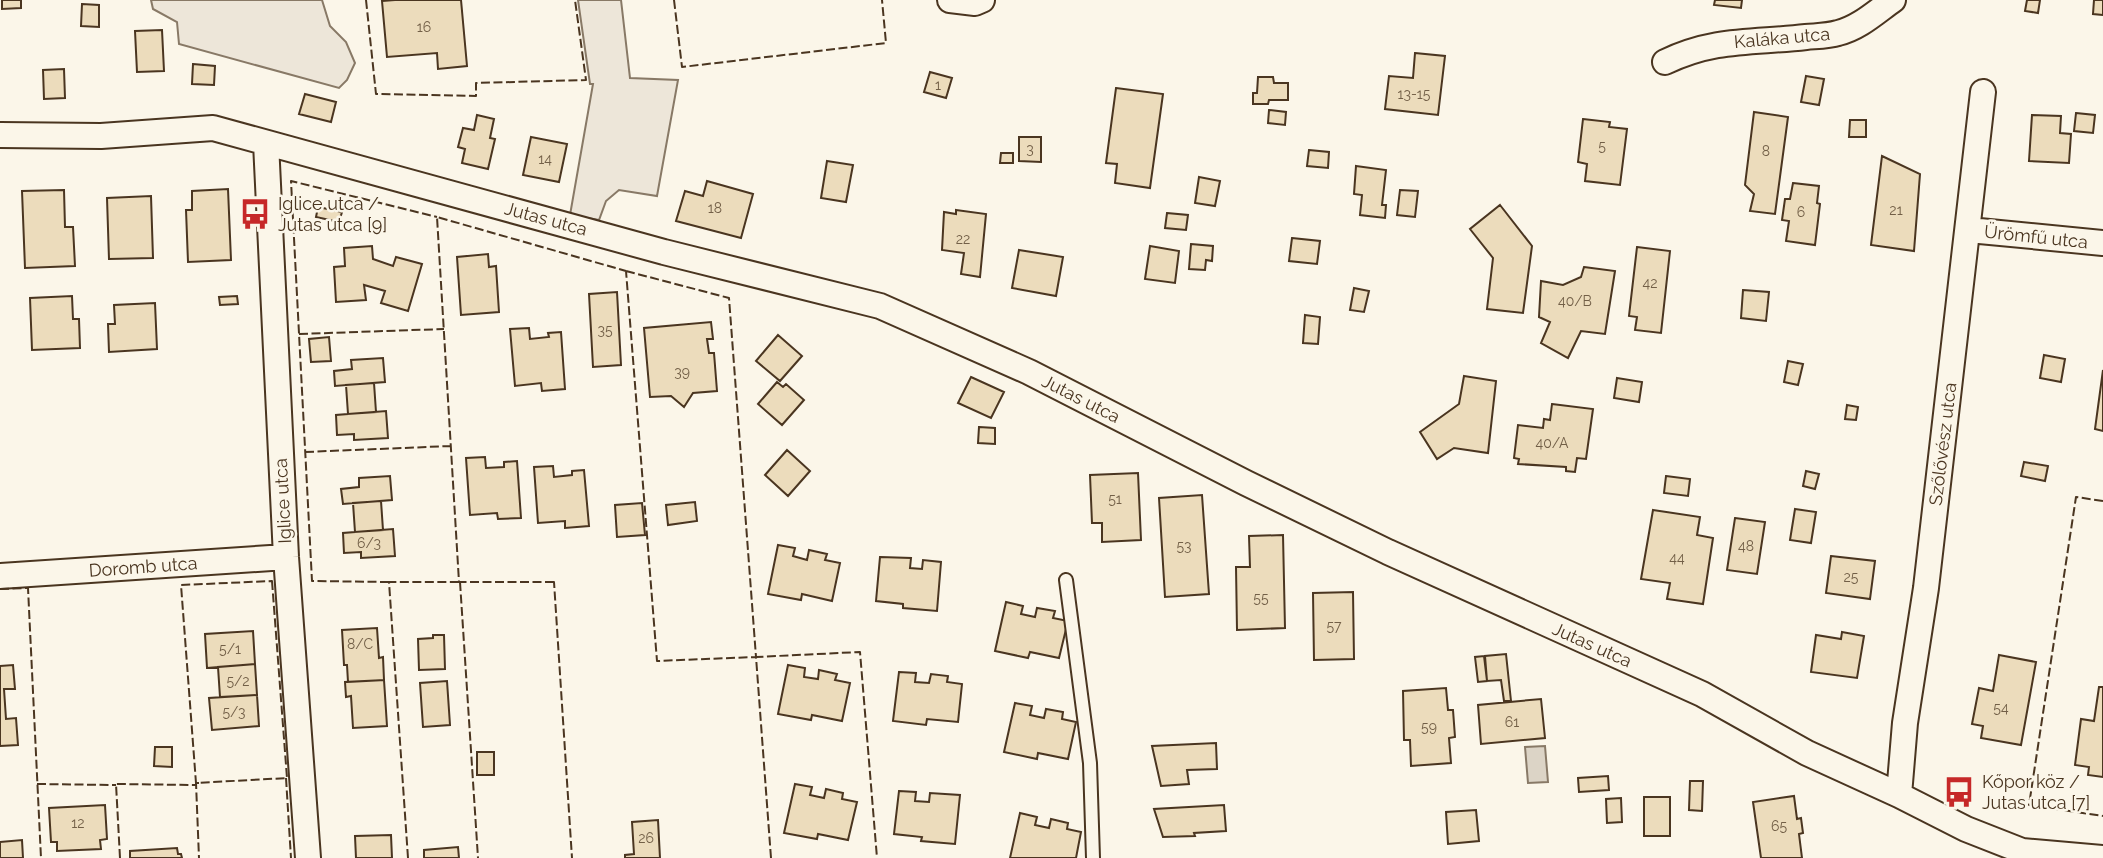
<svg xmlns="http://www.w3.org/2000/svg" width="2103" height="858" font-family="Raleway,sans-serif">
  <rect width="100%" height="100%" fill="#fbf6e9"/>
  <path fill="#ede6d9" stroke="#887966" stroke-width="2" d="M151 0H322L330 26 346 42 355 63 347 80 339 88 179 44 177 22 153 9Z
    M578 0H621L630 78 678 80 657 196 619 190 606 201 599 220 570 215 593 84H590Z"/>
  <path fill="#dcd4c6" stroke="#887966" stroke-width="2" d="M1545 746 1548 782 1528 783 1525 747Z"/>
  <path fill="#ecdcbc" stroke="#4a3520" stroke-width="2" d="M2 0H21V8L2 9Z
    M395 0H461L467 66 438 69 437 53 387 57 382 1Z
    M1715 0H1742L1741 8 1714 5Z
    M2027 0H2040L2038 13 2025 11Z
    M2094 0H2103V15L2093 14Z
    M82 4 99 5V27L81 26Z
    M162 30 164 71 137 72 135 31Z
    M1415 53 1445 56 1438 115 1385 109 1389 76 1413 78Z
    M193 64 215 66 214 85 192 84Z
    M64 69 65 98 44 99 43 70Z
    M930 72 952 78 946 98 924 92Z
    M1806 76 1824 79 1819 105 1801 102Z
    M1258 77H1273L1274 83H1288V100H1269L1268 104H1253V93H1257Z
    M1116 88 1163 94 1150 188 1115 183 1117 164 1106 163Z
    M305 94 336 102 331 122 299 114Z
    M1269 110 1286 112 1285 125 1268 123Z
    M1754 112 1788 117 1775 214 1750 211 1754 194 1745 185Z
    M2076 113 2095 115 2093 133 2074 131Z
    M477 115 494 119 490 138 495 139 488 169 462 163 465 149 458 147 463 128 474 130Z
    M2032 115 2061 116 2060 133 2071 134 2069 163 2029 161Z
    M1583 119 1610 122 1609 127 1627 129 1620 185 1585 181 1587 164 1578 162Z
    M1850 120H1866V137H1849Z
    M531 137 567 144 559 182 523 175Z
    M1019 137H1041V162L1019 161Z
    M1309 150 1329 152 1328 168 1307 166Z
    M1001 153H1013V163H1000Z
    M1882 156 1920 174 1914 251 1871 245Z
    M827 161 853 165 846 202 821 198Z
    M1356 166 1386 170 1382 205H1386L1385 218 1360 215 1362 195 1354 194Z
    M1199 177 1220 181 1215 206 1195 203Z
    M707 181 753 194 741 238 676 221 685 191 703 196Z
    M1793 183 1819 186 1817 203 1820 204 1815 245 1786 241 1789 221 1782 220 1785 199H1790Z
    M228 189 231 260 188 262 186 210H192V191Z
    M64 190 65 227H73L75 266 25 268 22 191Z
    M1400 190 1418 191 1415 217 1397 215Z
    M151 196 153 258 109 259 107 198Z
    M1500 205 1532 246 1523 313 1487 309 1493 258 1470 229Z
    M318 207 342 212 339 222 316 217Z
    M956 210 986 214 980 277 961 274 964 253 942 250 944 212 956 214Z
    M1167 213 1188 215 1186 230 1165 228Z
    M1292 238 1320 241 1317 264 1289 261Z
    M1191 244 1213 246 1212 261 1206 260 1205 270 1189 269Z
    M372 246 373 259 393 266 396 257 422 264 408 311 381 303 385 291 364 285 366 300 336 302 334 267 345 266 344 248Z
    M1150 246 1179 251 1175 283 1145 279Z
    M1637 247 1670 251 1661 333 1635 330 1637 317 1629 316Z
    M1019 250 1063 257 1056 296 1012 288Z
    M488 254 489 267 496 266 499 312 461 315 457 257Z
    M1584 267 1615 271 1605 334 1581 331 1568 358 1541 343 1550 322 1539 317 1541 281 1563 285 1581 277Z
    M1354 288 1369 291 1364 312 1350 310Z
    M1743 290 1769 292 1766 321 1741 318Z
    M617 292 621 365 593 367 589 294Z
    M72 296 73 319H79L80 348 32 350 30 298Z
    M237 296 238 304 220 305 219 297Z
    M155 303 157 349 109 352 108 324H115L114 305Z
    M1305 315 1320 317 1318 344 1303 343Z
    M711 322 713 339H707L709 353H714L717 391 693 393 684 407 671 396 650 397 644 328Z
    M529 328 530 339 549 337 548 333 561 332 565 389 542 391 541 383 515 386 510 329Z
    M778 335 802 356 780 381 756 361Z
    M329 337 331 361 311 362 309 339Z
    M2044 355 2065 359 2061 382 2040 378Z
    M383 358 385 382 335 386 334 371 352 369 351 360Z
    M1788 361 1803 364 1798 385 1784 382Z
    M2103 370V431L2095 429Z
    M1464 376 1496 381 1488 453 1454 448 1437 459 1420 432 1459 404Z
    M971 377 1004 392 991 418 958 403Z
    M1617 378 1642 382 1639 402 1614 398Z
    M777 382 783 387 786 384 804 400 782 425 758 404Z
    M374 383 376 412 348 414 346 385Z
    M1552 404 1593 409 1586 459 1577 458 1575 472 1566 471V467L1518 464 1519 459 1514 458 1518 425 1543 428 1544 419 1550 420Z
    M1847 405 1858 407 1856 420 1845 419Z
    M386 411 388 438 354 440V434L337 435 336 415Z
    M979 427 995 428V444L978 443Z
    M787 450 810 471 788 496 765 475Z
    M485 457 486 468 504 467V462L517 461 521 518 498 519 497 513 470 515 466 458Z
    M2024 462 2048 466 2045 481 2021 476Z
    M553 466 554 477 572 475V471L584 470 589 526 565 528V521L538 523 534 467Z
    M1806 471 1819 474 1815 489 1803 486Z
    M1138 473 1141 540 1102 542V523H1092L1090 475Z
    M390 476 392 500 343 504 341 489 359 487V478Z
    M1666 476 1690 479 1688 496 1664 493Z
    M1202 495 1209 594 1165 597 1159 498Z
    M381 501 383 530 355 532 353 503Z
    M695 502 697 521 668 525 666 505Z
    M642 503 645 535 617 537 615 505Z
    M1795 509 1816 512 1811 543 1790 540Z
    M1653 510 1700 517 1697 535 1713 538 1703 604 1667 599 1670 583 1641 579Z
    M1735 518 1765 522 1757 574 1727 570Z
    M393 529 395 556 361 558V552L344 553 343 533Z
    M1283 535 1285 628 1237 630 1236 567H1250L1249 536Z
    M778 545 795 548 793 556 807 560 809 550 827 554 825 560 840 563 832 601 802 594 801 600 768 594Z
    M1831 556 1875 561 1870 599 1826 593Z
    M880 557 911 558 910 568 922 569 923 560 941 562 937 611 903 608V604L876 601Z
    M1353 592 1354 659 1314 660 1313 593Z
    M1006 602 1023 606 1021 614 1035 617 1037 608 1055 611 1053 618 1068 621 1059 658 1030 652 1028 658 995 651Z
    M377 628 379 658 383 657 384 680 348 682 347 665H344L342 630Z
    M253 631 255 664 207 668 205 634Z
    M1842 632 1864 636 1857 678 1811 672 1816 635 1841 639Z
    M433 635H444L445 669 419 670 418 639 433 638Z
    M1506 654 1511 701H1504L1501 680 1487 681 1485 656Z
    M1999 655 2036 662 2021 745 1981 738 1983 726 1972 724 1979 688 1993 691Z
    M1484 656 1487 681 1478 682 1475 657Z
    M255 664 257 695 220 697 218 667Z
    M13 665 15 689H4L6 719 16 718 18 745 0 746V666Z
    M788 665 805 668 804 677 818 679 819 670 837 674 835 680 850 683 842 721 812 715 811 720 778 714Z
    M899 672 916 673 915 682 929 683 931 674 948 676 947 682 962 684 958 722 927 719 926 725 893 721Z
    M384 680 387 726 353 728 351 696 346 697 345 682Z
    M447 681 450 725 423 727 420 683Z
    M2099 687H2103V777L2088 775 2089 767 2075 765 2081 719 2094 721Z
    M1446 688 1448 710H1453L1455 737 1449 738 1451 763 1411 766 1410 740H1404L1403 691Z
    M257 695 259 726 212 730 209 698Z
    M1541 699 1545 738 1481 744 1478 705Z
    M1015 703 1032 706 1030 715 1044 718 1046 709 1063 712 1062 719 1076 722 1068 759 1038 753 1037 759 1004 752Z
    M1216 743 1217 769 1187 770 1189 784 1161 786 1152 746Z
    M155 747H172V767L154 766Z
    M477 752H494V775H477Z
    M1608 776 1609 790 1579 792 1578 778Z
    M1690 781H1703L1702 811 1689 810Z
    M795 784 812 787 810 795 824 798 826 789 843 793 842 799 857 802 848 840 818 834 817 839 784 833Z
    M899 791 916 792 915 801 929 802 930 793 960 795 955 844 921 841 922 837 894 834Z
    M1794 796 1797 819 1801 818 1803 833 1799 834 1802 858H1761L1753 802Z
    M1644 797H1670V836H1644Z
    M1621 798 1622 822 1607 823 1606 799Z
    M105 805 107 839 100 840 101 849 57 851V842H51L49 808Z
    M1224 805 1226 831 1194 833 1195 836 1163 837 1154 809Z
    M1476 810 1479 841 1448 844 1446 812Z
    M1020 813 1037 817 1035 825 1049 828 1051 819 1068 823 1067 829 1081 832 1076 858H1010Z
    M658 820 660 858H625V855L634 854 632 822Z
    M391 835 392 858H356L355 836Z
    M22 840 23 858H0V842Z
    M458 847 459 858H424V850Z
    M177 848 178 854H181L182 858H130V851Z"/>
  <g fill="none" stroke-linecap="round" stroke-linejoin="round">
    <defs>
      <path id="service" d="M1066 580 1090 763 1093 858"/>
      <path id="minor" d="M950 0 975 3 982 0
        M1665 62C1715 38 1753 43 1806 37 1817 36 1828 36 1838 33 1859 28 1876 12 1893 0
        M0 135 101 136 213 128 664 252 880 306 1029 372 1246 483 1388 552 1702 694 1807 753 1899 795 1966 829 2022 851 2103 858
        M266 143 286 557 308 858
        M1969 230 2103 243
        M0 576 286 557
        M1899 795 1905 723 1926 588 1983 92"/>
    </defs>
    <use href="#service" stroke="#4a3520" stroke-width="16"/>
    <use href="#minor" stroke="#4a3520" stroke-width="28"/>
    <use href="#service" stroke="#fbf6e9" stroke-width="12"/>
    <use href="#minor" stroke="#fbf6e9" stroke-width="24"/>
    <path stroke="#4a3520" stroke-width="2" stroke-dasharray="9 3.5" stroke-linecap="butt" d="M366 0 376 94 476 96V83L586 80 575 0
      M674 0 682 67 886 43 882 0
      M626 271 729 298 756 657 657 661Z
      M299 334 444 329
      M305 452 451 446
      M2103 501 2076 497 2029 805 2103 816
      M272 581 287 778 196 783 181 585Z
      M389 582 312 581 291 181 437 217
      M460 582 478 858
      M551 582H554L572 858
      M554 582H459L437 217 626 271
      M0 589 28 588 41 858
      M286 778 291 858
      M199 783H196L199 858
      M37 784 116 785
      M120 858 116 784 196 785
      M408 858 389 582H459
      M771 858 756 657 860 652 877 858"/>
  </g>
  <defs>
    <symbol id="bus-bare" viewBox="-9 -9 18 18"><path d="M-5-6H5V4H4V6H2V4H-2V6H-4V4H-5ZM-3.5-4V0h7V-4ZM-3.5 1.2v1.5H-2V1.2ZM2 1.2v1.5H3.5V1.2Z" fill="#c62828" stroke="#fbf6e9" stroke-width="2.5" paint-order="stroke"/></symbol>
  </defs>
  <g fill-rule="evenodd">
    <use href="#bus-bare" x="233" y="192" width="44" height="44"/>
    <use href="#bus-bare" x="1937" y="770" width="44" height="44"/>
  </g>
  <g text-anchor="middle" stroke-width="5" stroke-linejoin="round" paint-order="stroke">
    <g font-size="14" fill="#725f47">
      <text x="424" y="32">16</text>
      <text x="938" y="90">1</text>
      <text x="1414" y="99">13-15</text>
      <text x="1602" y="151">5</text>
      <text x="1030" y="154">3</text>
      <text x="1766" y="156">8</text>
      <text x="545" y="164">14</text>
      <text x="715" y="213">18</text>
      <text x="1896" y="215">21</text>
      <text x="1801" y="217">6</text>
      <text x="963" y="244">22</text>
      <text x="1650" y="288">42</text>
      <text x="1575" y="306">40/B</text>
      <text x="605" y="335">35</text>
      <text x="682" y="377">39</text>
      <text x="1552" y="448">40/A</text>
      <text x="1115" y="504">51</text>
      <text x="369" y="548">6/3</text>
      <text x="1184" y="551">53</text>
      <text x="1746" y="551">48</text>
      <text x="1677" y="563">44</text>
      <text x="1851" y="582">25</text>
      <text x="1261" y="603">55</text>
      <text x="1334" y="631">57</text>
      <text x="360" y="649">8/C</text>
      <text x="230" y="654">5/1</text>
      <text x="238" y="686">5/2</text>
      <text x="2001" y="713">54</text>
      <text x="234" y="717">5/3</text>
      <text x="1512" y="727">61</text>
      <text x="1429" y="732">59</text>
      <text x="78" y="828">12</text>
      <text x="1779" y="831">65</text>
      <text x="646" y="843">26</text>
    </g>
    <g font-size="18" fill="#4a3520" stroke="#fbf6e9">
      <text transform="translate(1782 38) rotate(-5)" y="6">Kaláka utca</text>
      <text transform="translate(546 219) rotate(15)" y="6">Jutas utca</text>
      <text transform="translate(2036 237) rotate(6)" y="6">Ürömfű utca</text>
      <text transform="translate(1081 399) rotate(27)" y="6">Jutas utca</text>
      <text transform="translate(1943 444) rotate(-83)" y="6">Szőlővész utca</text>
      <text transform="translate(283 501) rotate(-93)" y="6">Iglice utca</text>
      <text transform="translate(143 567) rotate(-4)" y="6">Doromb utca</text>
      <text transform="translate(1592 645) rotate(24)" y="6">Jutas utca</text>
    </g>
    <g font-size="18" fill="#4a3520" stroke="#fbf6e9" text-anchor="start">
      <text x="278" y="210">Iglice utca /<tspan x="278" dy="21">Jutas utca [9]</tspan></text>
      <text x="1982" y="788">Kőpor köz /<tspan x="1982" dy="21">Jutas utca [7]</tspan></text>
    </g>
  </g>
</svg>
